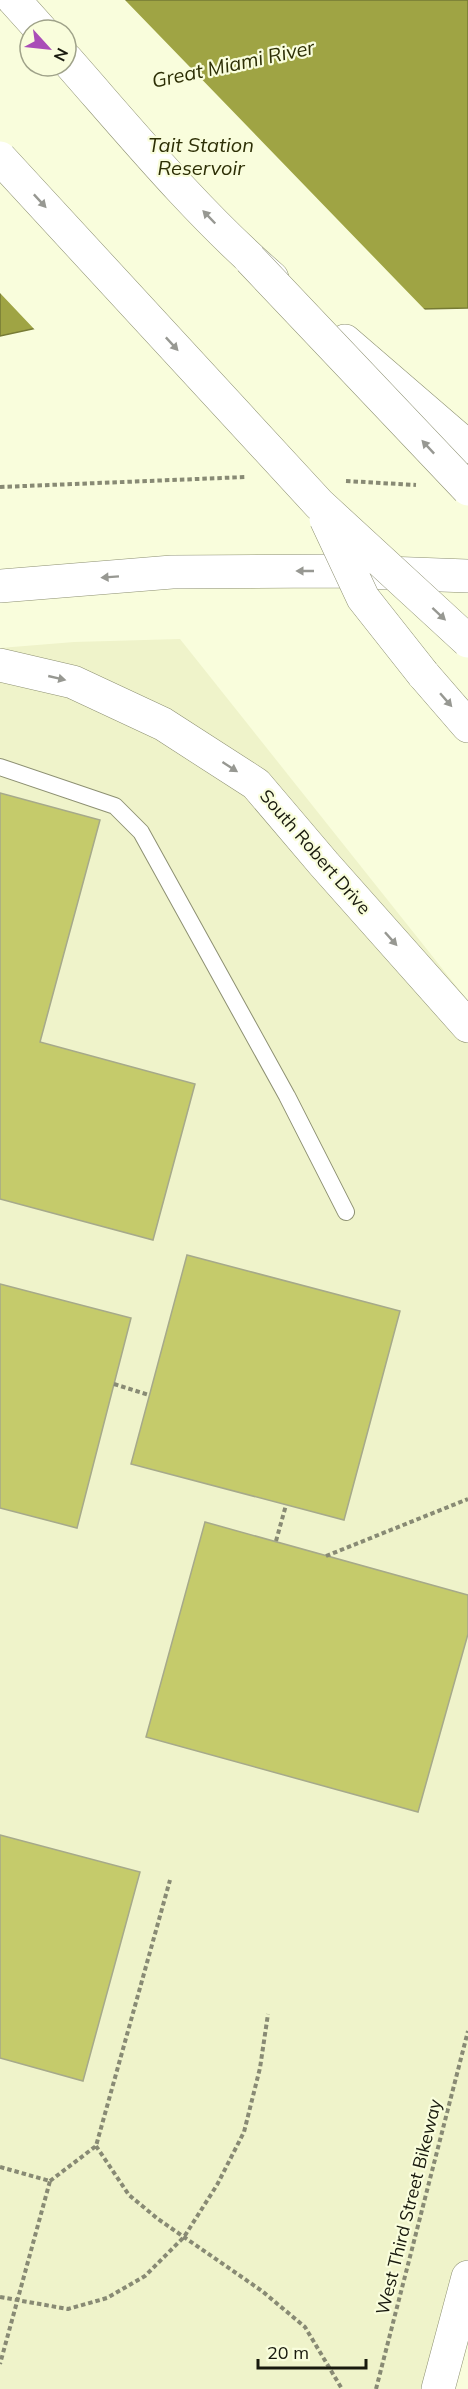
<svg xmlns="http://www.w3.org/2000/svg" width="468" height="2389" font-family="Mulish,sans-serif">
  <rect width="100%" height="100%" fill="#f9fddc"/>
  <path fill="#eff3ca" d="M180 639 468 1001V2277L438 2389H0V648L74 642Z"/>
  <path fill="#9fa444" stroke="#767a34" stroke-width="1.5" fill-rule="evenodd" d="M0 0H468V308L92 316 0 336ZM30 30H66V66H30Z"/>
  <path fill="#f9fddc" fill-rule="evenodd" d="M0 0H125L427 312 92 319 36 331 0 293ZM30 30H66V66H30Z"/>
  <path fill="#c5cb6b" stroke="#a6a98a" stroke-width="1.5" d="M0 793 100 820 40 1042 195 1084 153 1240 0 1199Z
    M187 1255 400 1311 344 1520 131 1464Z
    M0 1284 131 1318 77 1528 0 1508Z
    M205 1522 468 1595V1634L418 1812 146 1737Z
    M0 1835 140 1872 83 2081 0 2058Z"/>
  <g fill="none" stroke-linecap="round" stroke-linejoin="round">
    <defs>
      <path id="lane" d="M0 767 115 806 141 832 287 1096 346 1212"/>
      <path id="secondary" d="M0 586 172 572 333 571 468 576
        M0 665 73 682 163 724 256 784 324 864 468 1026"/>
      <path id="primary" d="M438 2389 468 2277"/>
      <path id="highway" d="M14 0 41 30
        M66 59C132 134 196 212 272 278
        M345 341 468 447
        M423 674 468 726"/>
    </defs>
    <use href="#lane" stroke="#8d9072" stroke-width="18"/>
    <use href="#secondary" stroke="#8d9072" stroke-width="34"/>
    <use href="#primary" stroke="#8d9072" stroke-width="34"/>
    <use href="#highway" stroke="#8d9072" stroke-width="34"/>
    <path stroke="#888a74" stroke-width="4" stroke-dasharray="4.5 3" stroke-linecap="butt" d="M346 481 416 485
      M0 487 246 477
      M114 1384 149 1395
      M276 1541 286 1505
      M326 1556 468 1499
      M96 2146 129 2195 158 2219 262 2291 305 2327 342 2389
      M0 2167 50 2181 0 2364
      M50 2181 96 2146 170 1880
      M0 2297 68 2309 107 2298 145 2276 184 2237 217 2185 244 2132 260 2068 268 2014
      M376 2389 468 2031"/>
    <use href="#lane" stroke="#fff" stroke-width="16"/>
    <use href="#secondary" stroke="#fff" stroke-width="33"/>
    <use href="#primary" stroke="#fff" stroke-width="33"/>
    <use href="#highway" stroke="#fff" stroke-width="33"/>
    <defs>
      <path id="highway-bridge" d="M0 158 319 504 468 641
        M250 259 468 489
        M326 519 363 598 423 674"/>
    </defs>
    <use href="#highway-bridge" stroke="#8d9072" stroke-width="34" stroke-linecap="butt"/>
    <use href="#highway-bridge" stroke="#fff" stroke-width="33"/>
  </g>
  <defs><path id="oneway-solid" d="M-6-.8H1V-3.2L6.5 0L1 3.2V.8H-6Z" transform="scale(1.5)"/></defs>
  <g fill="#979892">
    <use href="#oneway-solid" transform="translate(40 201) rotate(47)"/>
    <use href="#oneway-solid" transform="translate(209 217) rotate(-134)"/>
    <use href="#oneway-solid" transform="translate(172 344) rotate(47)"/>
    <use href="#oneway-solid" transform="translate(428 447) rotate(-133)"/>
    <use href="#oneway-solid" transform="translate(305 571) rotate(180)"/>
    <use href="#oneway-solid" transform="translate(110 577) rotate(176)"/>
    <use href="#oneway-solid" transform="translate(439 614) rotate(43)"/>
    <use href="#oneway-solid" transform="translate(57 678) rotate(13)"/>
    <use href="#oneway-solid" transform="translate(446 700) rotate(49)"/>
    <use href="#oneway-solid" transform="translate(230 767) rotate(33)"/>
    <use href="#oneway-solid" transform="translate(391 939) rotate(48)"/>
  </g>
  <g text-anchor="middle" stroke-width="4.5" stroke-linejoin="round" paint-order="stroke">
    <g font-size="18" fill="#18190d" stroke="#f9fddc">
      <text transform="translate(315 852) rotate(49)" y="6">South Robert Drive</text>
      <text transform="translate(409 2207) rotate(-76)" y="6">West Third Street Bikeway</text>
    </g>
    <g font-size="20" font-style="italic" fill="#2d2f05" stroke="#f9fddc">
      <text transform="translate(233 64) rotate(-12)" y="7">Great Miami River</text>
      <text x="201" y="152">Tait Station<tspan x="201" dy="23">Reservoir</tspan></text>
    </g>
  </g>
  <g transform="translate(48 48) rotate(117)"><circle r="28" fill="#f9fddc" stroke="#9fa289" stroke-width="1.5"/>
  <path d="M0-4.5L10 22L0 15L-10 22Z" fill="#a94db7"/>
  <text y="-9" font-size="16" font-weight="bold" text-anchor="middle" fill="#18190d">N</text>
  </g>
  <path d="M258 2359v9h108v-9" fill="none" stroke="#18190d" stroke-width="3"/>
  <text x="267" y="2359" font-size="18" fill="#18190d" stroke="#f9fddc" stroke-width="4.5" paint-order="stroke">20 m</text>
</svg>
